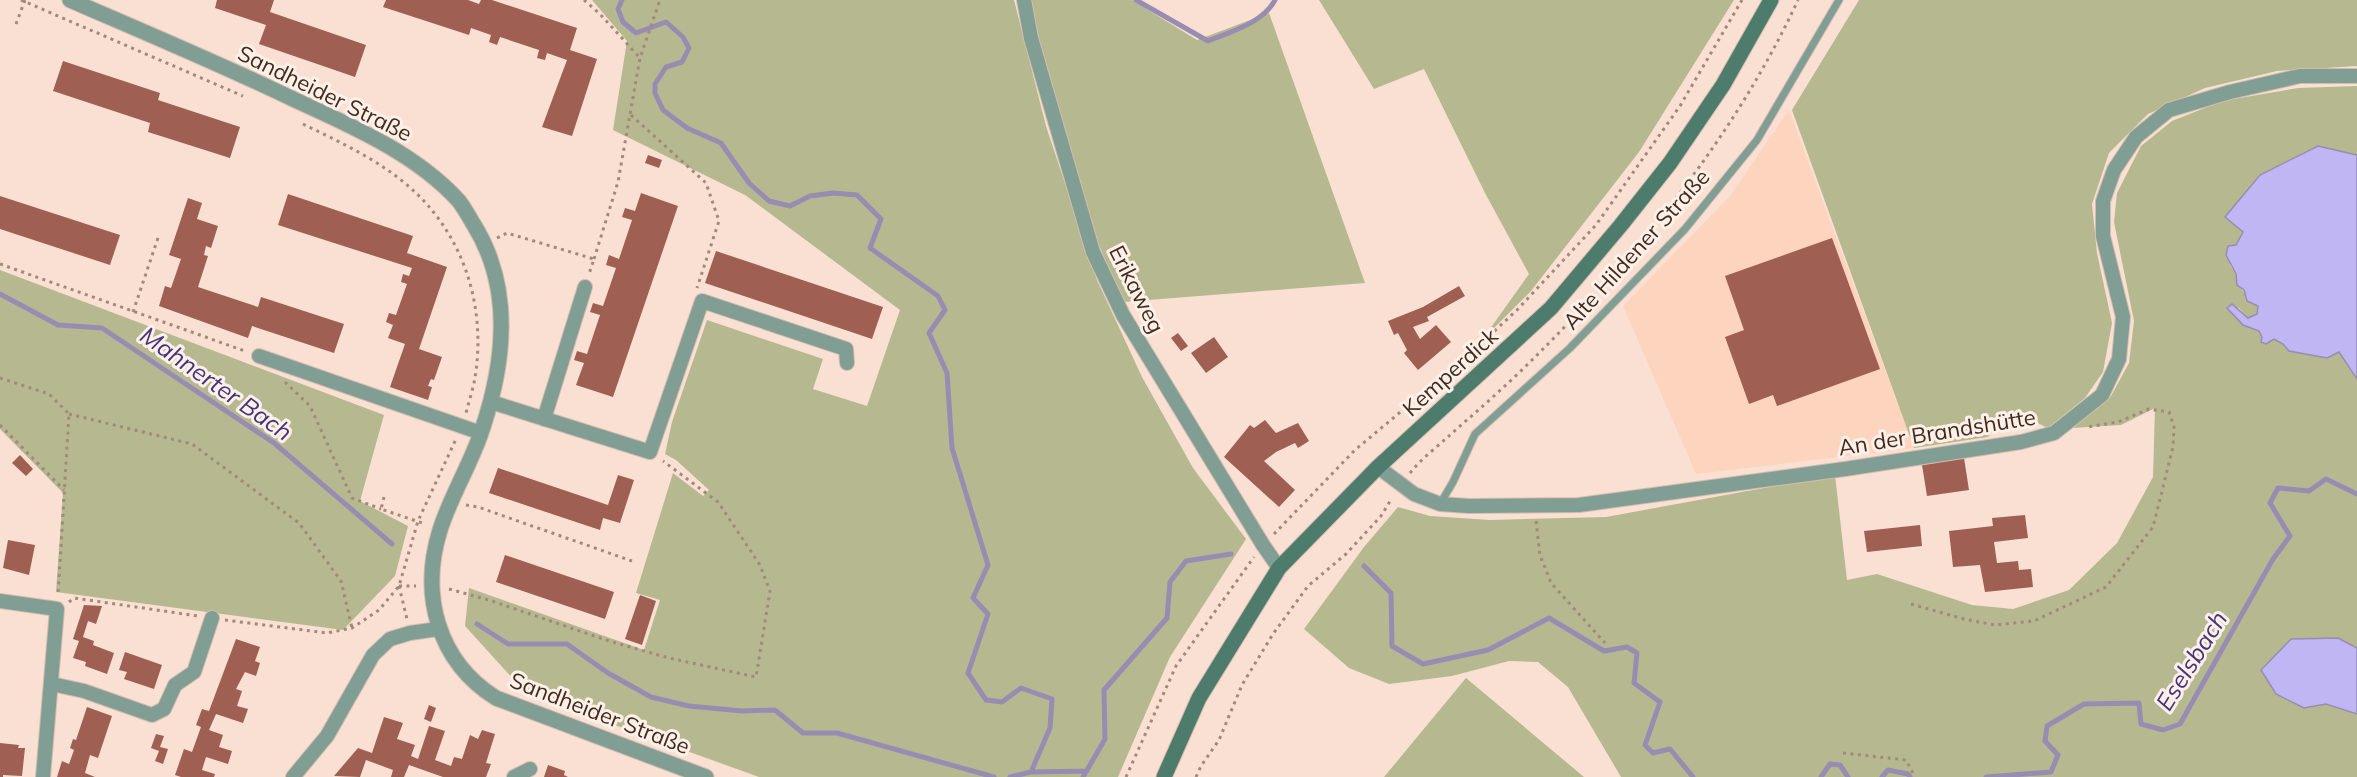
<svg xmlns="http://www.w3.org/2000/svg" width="2357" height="777" font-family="Mulish,sans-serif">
  <rect width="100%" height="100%" fill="#f9e0d2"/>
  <path fill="#fdd4bd" d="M1789 110 1914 448 1696 474 1623 306 1730 196Z"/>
  <path fill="#b6b98f" d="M592 0H1014L1046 126 1097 280 1142 377 1193 468 1246 539 1170 657 1118 777H759L526 693 465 626 469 588 644 650 660 600 636 593 673 473 703 496 709 490 676 460 665 454 672 422 707 320 823 359 813 389 867 406 900 310 745 195 613 130 627 41Z
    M1028 0H1132L1197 40 1269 13 1365 283 1123 302 1093 231 1045 69Z
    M1319 0H1734L1639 152 1531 291 1482 340 1529 274 1485 193 1424 69 1374 89Z
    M1859 0H2357V66L2277 71 2205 88 2148 114 2109 153 2092 204 2097 253 2112 323 2103 372 2085 398 2048 428 2022 416 2004 419 1988 437 1914 448 1792 110Z
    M2357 86V155L2318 146 2260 175 2243 232 2230 265 2236 275 2237 285 2258 305 2257 314 2248 318 2238 307 2243 325 2259 331 2262 337 2261 342 2273 338 2283 344 2339 352 2357 379V648L2338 638 2276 694 2304 708 2326 704 2357 714V777H1621L1568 687 1538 662 1509 661 1452 676 1389 684 1349 668 1304 629 1364 547 1398 507 1430 516 1490 520 1606 517 1835 475 1847 580 1877 574 1972 605 2013 609 2069 590 2117 543 2153 477 2155 408 2121 425 2072 428 2111 396 2129 363 2134 321 2114 222 2117 193 2141 146 2172 121 2222 101 2298 88Z
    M0 270 384 415 360 501 408 526 395 576 343 630 56 592 63 493 0 429Z
    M1466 678 1584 777H1384Z"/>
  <path fill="#bfb6f3" stroke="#998cb2" stroke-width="1.5" d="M2318 146 2357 155V379L2339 352 2327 358 2289 351 2283 344 2274 339 2266 344 2261 342 2262 337 2259 331 2243 325 2227 308 2232 304 2248 318 2257 314 2258 306 2247 301 2244 290 2237 285 2236 274 2226 255 2228 246 2236 245 2243 232 2225 217 2260 175Z
    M2338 638 2357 648V714L2326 704 2304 708 2276 694 2261 670 2291 639Z"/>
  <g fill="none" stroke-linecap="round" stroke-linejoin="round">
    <path stroke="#998cb2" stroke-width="5" d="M622 0 618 9 623 22 636 33 666 22 683 37 689 48 682 62 666 67 655 84V93L663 110 687 128 721 143 749 183 769 201 790 206 810 196 833 193 857 195 881 219 870 248 938 296 945 310 929 333 947 373 952 448 988 565 973 598 988 614 968 673 986 700 1002 702 1021 688 1052 699 1050 728 1031 772 1087 771
      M1136 0 1208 41C1230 32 1263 23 1275 0
      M0 294 58 325 102 328 274 443 392 544
      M1364 566 1391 593 1392 646 1423 664 1488 650 1549 618 1604 651 1627 647 1637 653 1634 683 1660 702 1645 745 1653 753 1670 749 1693 777
      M477 624 508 644H567L608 673 651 697 689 706 742 711 775 710 803 733H837L994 777
      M1010 777 1031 772
      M1083 777 1105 739 1104 690 1167 618 1170 582 1186 561 1231 554
      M1821 777 1830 764 1840 765 1848 777
      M1882 777 1888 770 1908 774 1910 777
      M1986 777 2051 772 2058 755 2045 741 2047 726 2084 704 2139 703 2141 724 2163 730 2180 724 2273 559 2290 536 2270 503 2278 488 2309 491 2326 479 2357 494"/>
  </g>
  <path fill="#a05f53" d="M217 0H274L270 12 366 45 355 77 259 44 266 25 215 8Z
    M386 0H468L479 4 481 0H492L577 28 570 50 597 59 572 136 542 127 567 60 547 53 545 60 537 58 539 50 500 37 497 45 489 42 491 35 471 28 469 35 383 7Z
    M63 61 160 93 158 100 240 127 230 158 148 132 150 123 53 91Z
    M648 155 662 160 659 168 645 163Z
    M641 193 678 206 613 397 576 385 584 363 574 360 577 351 587 354 600 315 590 312 593 303 603 306 616 268 606 265 609 255 619 259 632 220 622 217 625 208 635 211Z
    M288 194 413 236 407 253 447 267 419 349 442 357 434 380 431 379 428 386 432 387 428 400 390 387 405 344 388 338 393 325 386 322 389 313 396 315 407 284 401 282 403 274 409 276 412 268 278 225Z
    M0 196 120 235 110 265 0 229Z
    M188 198 202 203 197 219 218 226 211 248 206 246 204 255 208 256 198 287 258 307 261 297 344 324 334 353 252 326 248 338 159 306 165 286 171 288 181 259 169 255Z
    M1832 238 1880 369 1777 406 1773 395 1749 404 1725 337 1744 330 1725 276Z
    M716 251 883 307 872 339 705 283Z
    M1459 286 1465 296 1427 317 1429 321 1413 327 1420 339 1436 325 1451 342 1418 370 1404 353 1407 350 1398 333 1394 335 1388 321 1423 307Z
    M1178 333 1188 346 1181 351 1171 338Z
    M1214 337 1228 357 1206 373 1191 353Z
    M1265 420 1276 433 1298 423 1309 441 1298 448 1295 443 1276 452 1264 461 1295 490 1279 507 1224 457 1250 425 1254 428Z
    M20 455 33 469 26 476 12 463Z
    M1964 458 1969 490 1927 496 1922 465Z
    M498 468 608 505 618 475 634 480 620 523 603 518 600 530 489 493Z
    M2025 515 2028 538 1994 542 1997 563 2018 561 2019 570 2031 569 2033 587 1985 592 1980 565 1953 567 1949 531 1993 526 1992 518Z
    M1920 525 1922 546 1867 552 1864 531Z
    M8 540 35 545 29 575 3 568Z
    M505 555 614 592 605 619 496 582Z
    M640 595 656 601 642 645 625 639Z
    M84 605 102 606 96 624 88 621 83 637 94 641 93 645 114 653 107 674 85 666 86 662 73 658 79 641 73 639Z
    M236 639 260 647 255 661 260 663 256 676 245 672 236 689 242 691 237 706 248 709 243 723 216 714 209 730 223 735 219 747 232 751 228 764 206 757 202 770 215 774 214 777H181L175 775 184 749 192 752 201 727 196 725 202 709 209 711Z
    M125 652 162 665 154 689 124 679 127 672 119 670Z
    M429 705 436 708 431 722 424 719Z
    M87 707 112 716 98 758 90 755 85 773 95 777H57L62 761 69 764 74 750 70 748 73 739 76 740Z
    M384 717 403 723 397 739 415 745 411 756 418 759 429 726 445 731 435 760 451 766 454 757 462 759 470 735 478 739 482 730 495 734 486 763 491 764 486 777H443L409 765 404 777H391L393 770 366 760 360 777 334 776 358 748 372 753Z
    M156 734 164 736 160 747 168 749 163 764 155 761 159 751 151 748Z
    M0 743 19 745 18 748H25L22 776 3 775V777H0Z
    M548 765 565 771 564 775 568 777H544Z"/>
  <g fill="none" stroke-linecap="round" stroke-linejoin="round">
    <defs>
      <path id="service" d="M1440 504 1453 482 1475 434 1570 348 1685 229 1757 140 1839 0"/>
      <path id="minor" d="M1024 0 1031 38 1093 252 1123 315 1263 545 1279 568
        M259 356 481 433
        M491 402 650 452 702 301 846 349 847 363
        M544 419 585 287
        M1378 467 1414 494 1440 504 1469 506 1579 505 1845 469 2021 442 2054 433 2102 395 2119 359 2123 317 2103 236V201L2114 170 2136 137 2169 110 2230 92 2300 76H2357
        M0 601 57 609 43 777
        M52 684 84 691 152 715 164 709 175 685 194 672 212 618
        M293 777 327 736 373 655 390 639 410 633 438 629
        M514 777 530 769"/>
      <path id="tertiary" d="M70 0C144 32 218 63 291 98 349 125 414 152 458 200 464 207 469 217 474 225 513 288 505 362 482 430 471 464 451 495 440 530 420 594 437 661 496 698L706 777"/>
      <path id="secondary" d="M1164 777 1199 698 1279 568 1378 467 1551 308 1621 225 1670 163 1723 85 1771 0"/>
    </defs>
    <use href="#service" stroke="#d4bcae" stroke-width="9"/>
    <use href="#minor" stroke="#d4bcae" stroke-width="16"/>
    <use href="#tertiary" stroke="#d4bcae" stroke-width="17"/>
    <use href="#secondary" stroke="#d4bcae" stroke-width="17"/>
    <path stroke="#a1897b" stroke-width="3" stroke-dasharray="3 4.5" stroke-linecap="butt" d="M21 0 243 96
      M584 0 600 14 640 58
      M16 24 25 0
      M631 115 706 183 719 221 697 288
      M303 124C342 143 385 163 416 193 466 241 486 310 475 378 473 389 469 401 466 413
      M497 238 507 233 594 259 589 274
      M594 259 618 182 640 58 660 0
      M0 264 245 351
      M133 312 159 235
      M0 378 49 394 69 414 58 596
      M285 382 310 406 352 498 381 509
      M69 414 192 444 299 523 341 581 352 628
      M0 425 64 490
      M1410 473C1421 459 1437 447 1450 435 1477 411 1505 387 1531 361 1637 256 1735 136 1798 0
      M384 497 381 509 425 524
      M466 505 478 507 632 561
      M1536 521 1540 555 1551 583 1605 643
      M1274 534 1355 450 1471 353 1517 310 1596 225 1680 106 1742 0
      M399 586H416
      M399 586 407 619
      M449 589 489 600 609 641 669 658 756 677 770 591 760 565 718 502 663 461
      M69 602 74 598 198 616
      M1911 604 1964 619 1995 625 2034 621 2106 587 2153 527 2173 447 2174 427 2169 412 2149 409 2118 422 2088 427
      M225 620 327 633 352 628 379 610 399 586 418 521 456 439
      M1843 753 1906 760 1915 777
      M1126 777 1176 666 1254 557
      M1196 777 1201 766 1219 740 1242 685 1273 634 1308 586 1346 554 1381 516 1392 498"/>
    <use href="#service" stroke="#809e93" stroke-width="7"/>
    <use href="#minor" stroke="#809e93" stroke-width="14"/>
    <use href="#tertiary" stroke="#809e93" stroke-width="15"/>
    <use href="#secondary" stroke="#4d7b6c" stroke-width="15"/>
  </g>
  <g text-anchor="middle" stroke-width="6" stroke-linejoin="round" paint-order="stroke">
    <g font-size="22" fill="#412a1c" stroke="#fdf0e9">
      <text transform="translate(325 93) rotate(26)" y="8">Sandheider Straße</text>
      <text transform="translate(1636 249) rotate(-48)" y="8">Alte Hildener Straße</text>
      <text transform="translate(1137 289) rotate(63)" y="8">Erikaweg</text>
      <text transform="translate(1450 372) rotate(-42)" y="8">Kemperdick</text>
      <text transform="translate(1937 432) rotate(-9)" y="8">An der Brandshütte</text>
      <text transform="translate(600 713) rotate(21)" y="8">Sandheider Straße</text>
    </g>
    <g font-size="24" font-style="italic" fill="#45337b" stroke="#fdf0e9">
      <text transform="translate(216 384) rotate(35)" y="8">Mahnerter Bach</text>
      <text transform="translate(2192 661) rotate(-58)" y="8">Eselsbach</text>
    </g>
  </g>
</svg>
